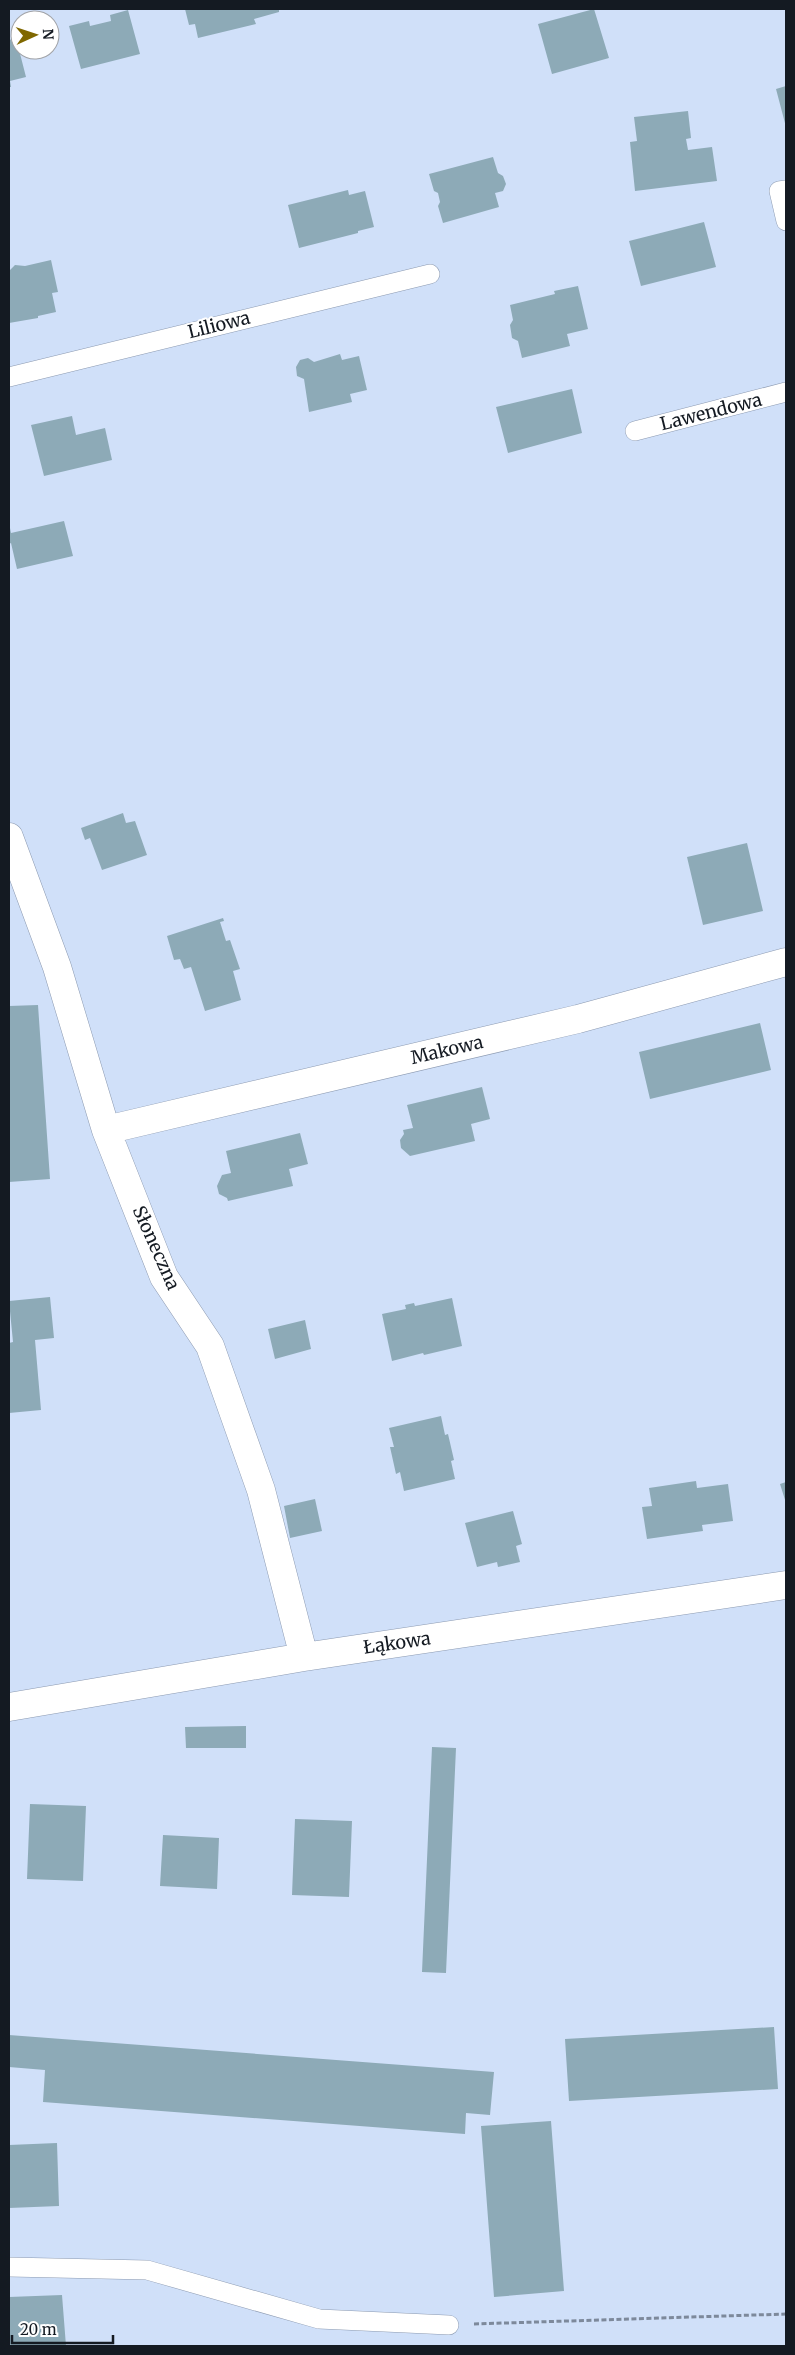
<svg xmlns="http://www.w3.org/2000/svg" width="795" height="2355" font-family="Merriweather,serif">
  <rect width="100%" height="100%" fill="#d0e0f9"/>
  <path fill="#8daab7" d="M185 9H279V12L254 19 256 24 198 38 195 24 189 25Z
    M594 9 609 58 552 74 538 24Z
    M128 10 140 54 81 69 69 26 89 21 90 26 111 21 110 15Z
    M16 38 26 77 10 81 11 87H9V40Z
    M786 86V127L776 89Z
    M688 111 691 138 686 139 688 150 712 147 717 181 635 191 630 142 637 141 634 117Z
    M493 157 498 173 503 176 506 184 503 191 495 193 499 207 443 223 438 206 440 202 438 193 434 191 429 174Z
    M348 190 349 195 365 191 374 227 358 231V233L299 248 288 205Z
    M704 222 716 267 641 286 629 241Z
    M51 260 58 292 52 293 56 312 38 316V318L9 323V271L15 265 25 266Z
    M578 286 588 329 567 334 570 346 522 358 518 341 512 338 510 325 513 320 510 305 555 294 554 291Z
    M340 354 342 360 359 356 367 390 350 394 352 402 309 412 304 379 297 376 296 367 300 360 308 358 314 362Z
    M572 389 582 433 508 453 496 407Z
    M72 416 76 435 105 428 112 460 44 476 31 425Z
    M64 521 73 556 17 569 11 543 9 544V529L10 528 11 533Z
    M123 813 126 823 135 821 147 855 102 870 90 838 85 840 81 828Z
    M747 843 763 911 703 925 687 857Z
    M223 918 224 921 220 922 226 941 230 940 240 969 233 971 241 1000 205 1011 191 967 184 969 180 959 174 960 167 936Z
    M38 1005 50 1179 9 1182V1006Z
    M760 1023 771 1070 650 1099 639 1052Z
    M482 1087 490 1119 471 1124 475 1141 410 1156 401 1148 400 1140 404 1134 403 1130 413 1128 407 1105Z
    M300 1133 308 1164 289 1169 293 1186 228 1201 227 1198 219 1194 217 1186 222 1175 231 1173 226 1151Z
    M50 1297 54 1338 35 1340 41 1410 9 1413V1343L13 1342 9 1301Z
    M452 1298 462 1346 424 1355 423 1353 392 1361 382 1314 406 1309 405 1305 414 1303 415 1306Z
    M305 1320 311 1349 275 1359 268 1329Z
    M441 1416 445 1435 448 1434 454 1460 451 1461 455 1479 404 1491 400 1472 396 1474 390 1447H394L389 1428Z
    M696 1481 697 1488 728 1484 733 1521 702 1525 703 1531 647 1539 642 1507 652 1506 649 1488Z
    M786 1482V1503L780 1484Z
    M315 1499 322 1531 290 1538 284 1506Z
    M513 1511 522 1544 516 1546 520 1562 498 1567 497 1562 477 1567 465 1523Z
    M246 1726V1748H186L185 1727Z
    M432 1747 456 1748 446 1973 422 1972Z
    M30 1804 86 1806 83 1881 27 1879Z
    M295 1819 352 1821 349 1897 292 1895Z
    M163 1835 219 1838 217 1889 160 1886Z
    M774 2027 778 2089 569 2101 565 2039Z
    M9 2035 494 2072 490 2115 466 2113 465 2134 43 2102 45 2070 9 2067Z
    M551 2121 564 2291 494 2297 481 2126Z
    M57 2143 59 2206 9 2208V2145Z
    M62 2295 66 2346H9V2297Z"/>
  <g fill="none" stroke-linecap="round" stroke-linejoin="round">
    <defs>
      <path id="lane" d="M786 190 779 191 786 221
        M9 377 430 274
        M635 431 786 392
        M9 2267 147 2270 319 2319 449 2325"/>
      <path id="street" d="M9 837 57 967 106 1130 164 1277 210 1346 261 1490 304 1657
        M106 1130 578 1019 786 962
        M9 1707 304 1657 786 1585"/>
    </defs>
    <use href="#lane" stroke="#8c9ab1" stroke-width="20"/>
    <use href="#street" stroke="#8c9ab1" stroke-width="29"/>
    <path stroke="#7d899b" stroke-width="3" stroke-dasharray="5 2.5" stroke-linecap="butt" d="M474 2324 786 2314"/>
    <use href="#lane" stroke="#fff" stroke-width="19"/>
    <use href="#street" stroke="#fff" stroke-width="28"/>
  </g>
  <g text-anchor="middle" stroke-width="4" stroke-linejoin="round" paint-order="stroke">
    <g font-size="18" fill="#141a22" stroke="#fff">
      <text transform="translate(219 325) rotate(-14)" y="6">Liliowa</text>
      <text transform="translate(711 412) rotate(-14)" y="6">Lawendowa</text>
      <text transform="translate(447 1050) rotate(-13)" y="6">Makowa</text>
      <text transform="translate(156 1248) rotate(66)" y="6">Słoneczna</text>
      <text transform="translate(397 1643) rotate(-8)" y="6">Łąkowa</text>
    </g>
  </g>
  <rect width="795" height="2355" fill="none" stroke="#141a22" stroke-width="20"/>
  <g transform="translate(35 35) rotate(87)"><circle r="24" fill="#ffffff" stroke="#a1a3a7"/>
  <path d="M0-4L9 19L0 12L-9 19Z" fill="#806800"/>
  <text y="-8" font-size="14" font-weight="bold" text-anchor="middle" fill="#141a22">N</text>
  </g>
  <path d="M12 2335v8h101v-8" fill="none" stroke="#141a22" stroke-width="2.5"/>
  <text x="20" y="2335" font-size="15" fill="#141a22" stroke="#ffffff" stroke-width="4" paint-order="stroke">20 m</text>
</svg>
